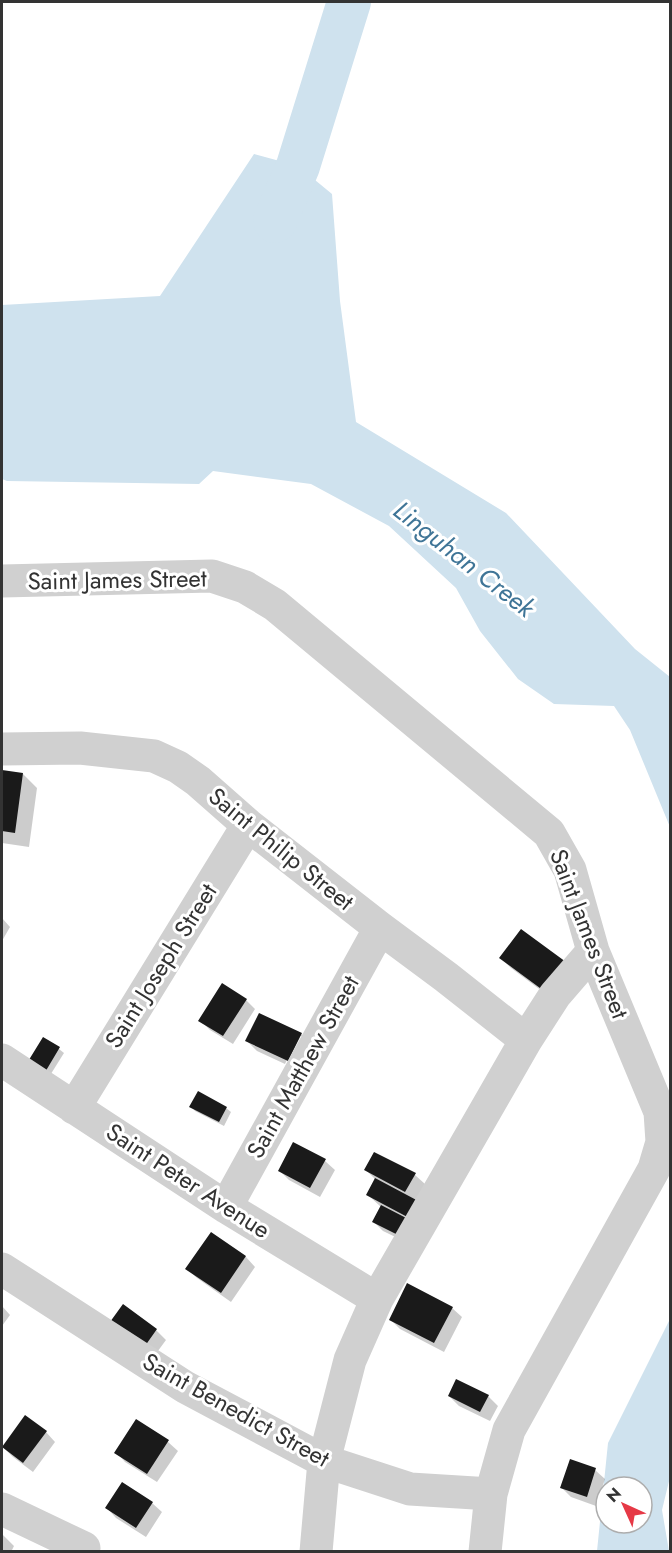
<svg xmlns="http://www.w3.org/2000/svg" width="672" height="1553" font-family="Jost,sans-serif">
  <rect width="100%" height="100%" fill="#fff"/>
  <path fill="#cfe2ee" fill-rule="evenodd" d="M254 154 298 166 332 194 340 301 356 422 506 513 635 649 670 677V827L630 730 614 706 554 704 518 679 480 631 456 588 389 526 311 484 213 471 199 484 7 481 2 479V305L160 296Z
    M670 1319V1477L662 1510 669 1551H597L608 1443ZM606 1487H642V1523H606Z"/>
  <path fill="#0003" d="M2 771 23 774 37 788 29 847 2 843Z
    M2 918 10 927 2 941Z
    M521 931 554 1000 511 968 501 958Z
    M246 1000 255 1009 233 1044 210 1030 200 1020Z
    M301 1034 310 1044 302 1036H298L285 1064 257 1051 247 1041Z
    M43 1039 59 1049 64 1053 49 1077 33 1067Z
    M191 1106 226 1108 231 1112 224 1126 195 1111Z
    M325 1161 335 1170 320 1197 289 1180 280 1171Z
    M366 1170 415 1175 425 1184 414 1246 383 1231 374 1222 381 1207 368 1195 376 1180Z
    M211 1234 246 1257 255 1267 231 1302 197 1278 187 1269Z
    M2 1306 10 1315 2 1326Z
    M123 1306 156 1330 166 1340 155 1355 122 1331Z
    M452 1308 462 1317 444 1352 400 1329 391 1320Z
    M449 1396H488L498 1406 490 1421 459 1406Z
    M136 1421 168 1442 178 1451 157 1482 125 1462 116 1452Z
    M46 1432 55 1442 33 1472 13 1457 3 1447Z
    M571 1461 595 1470 605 1479 596 1506 571 1497 562 1488Z
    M152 1503 162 1512 146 1537 116 1518 107 1508Z
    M2 1534 14 1546 11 1552H2Z"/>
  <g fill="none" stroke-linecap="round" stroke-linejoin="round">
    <path stroke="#cfe2ee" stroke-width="44" d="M275 221 298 166 349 2"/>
  </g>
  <path fill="#1a1a1a" d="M2 770 23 773 15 833 2 831Z
    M521 929 566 962 544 991 499 958Z
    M222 983 247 999 223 1036 198 1021Z
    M259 1013 302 1033 288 1061 245 1041Z
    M43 1037 60 1047 44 1074 27 1063Z
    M198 1091 227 1107 219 1122 189 1107Z
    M293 1142 326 1159 310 1188 278 1171Z
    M374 1152 416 1173 405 1192 364 1170Z
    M375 1178 422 1203 413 1220 366 1195Z
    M381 1205 412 1221 404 1238 372 1222Z
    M211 1232 246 1256 221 1293 185 1269Z
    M407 1283 453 1307 434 1343 389 1320Z
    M123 1304 157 1329 145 1346 110 1322Z
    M456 1379 489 1395 480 1412 448 1396Z
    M25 1415 47 1431 23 1463 2 1447Z
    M136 1419 169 1440 147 1474 114 1453Z
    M570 1459 596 1468 587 1497 560 1488Z
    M122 1482 153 1502 136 1528 105 1508Z"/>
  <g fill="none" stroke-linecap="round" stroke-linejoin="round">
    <path stroke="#d0d0d0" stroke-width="33" d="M2 581 212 576 245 587 275 605 549 833 570 870 593 951 660 1112 662 1142 654 1169 509 1430 491 1494 485 1552
      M2 749 80 748 154 756 178 767 198 781 248 825 380 928 446 977 526 1040
      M2 1060 226 1207 377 1299
      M74 1108 248 825
      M226 1207 380 928
      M2 1269 185 1387 324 1461 410 1489 491 1494
      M2 1509 84 1548
      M316 1552 324 1461 350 1360 377 1299 526 1040 555 995 593 951"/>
  </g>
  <g text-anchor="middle" stroke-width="6" stroke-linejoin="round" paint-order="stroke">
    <g font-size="24" fill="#333" stroke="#fff">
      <text transform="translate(117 580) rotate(-1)" y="8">Saint James Street</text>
      <text transform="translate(281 849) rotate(39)" y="8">Saint Philip Street</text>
      <text transform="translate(589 934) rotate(69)" y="8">Saint James Street</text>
      <text transform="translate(161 966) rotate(-58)" y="8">Saint Joseph Street</text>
      <text transform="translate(303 1067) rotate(-61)" y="8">Saint Matthew Street</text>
      <text transform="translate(188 1181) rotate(33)" y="8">Saint Peter Avenue</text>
      <text transform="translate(236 1410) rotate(29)" y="8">Saint Benedict Street</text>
    </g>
    <g font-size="26" font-style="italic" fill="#3f7597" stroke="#fff">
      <text transform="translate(464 559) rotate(38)" y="9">Linguhan Creek</text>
    </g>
  </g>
  <rect width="672" height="1553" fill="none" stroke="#333333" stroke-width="6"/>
  <g transform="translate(624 1505) rotate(315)"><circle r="28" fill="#ffffff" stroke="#adadad" stroke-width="1.5"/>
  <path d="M0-4.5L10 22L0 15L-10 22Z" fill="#e63946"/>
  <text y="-9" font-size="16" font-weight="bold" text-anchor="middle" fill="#333333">N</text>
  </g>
</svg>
